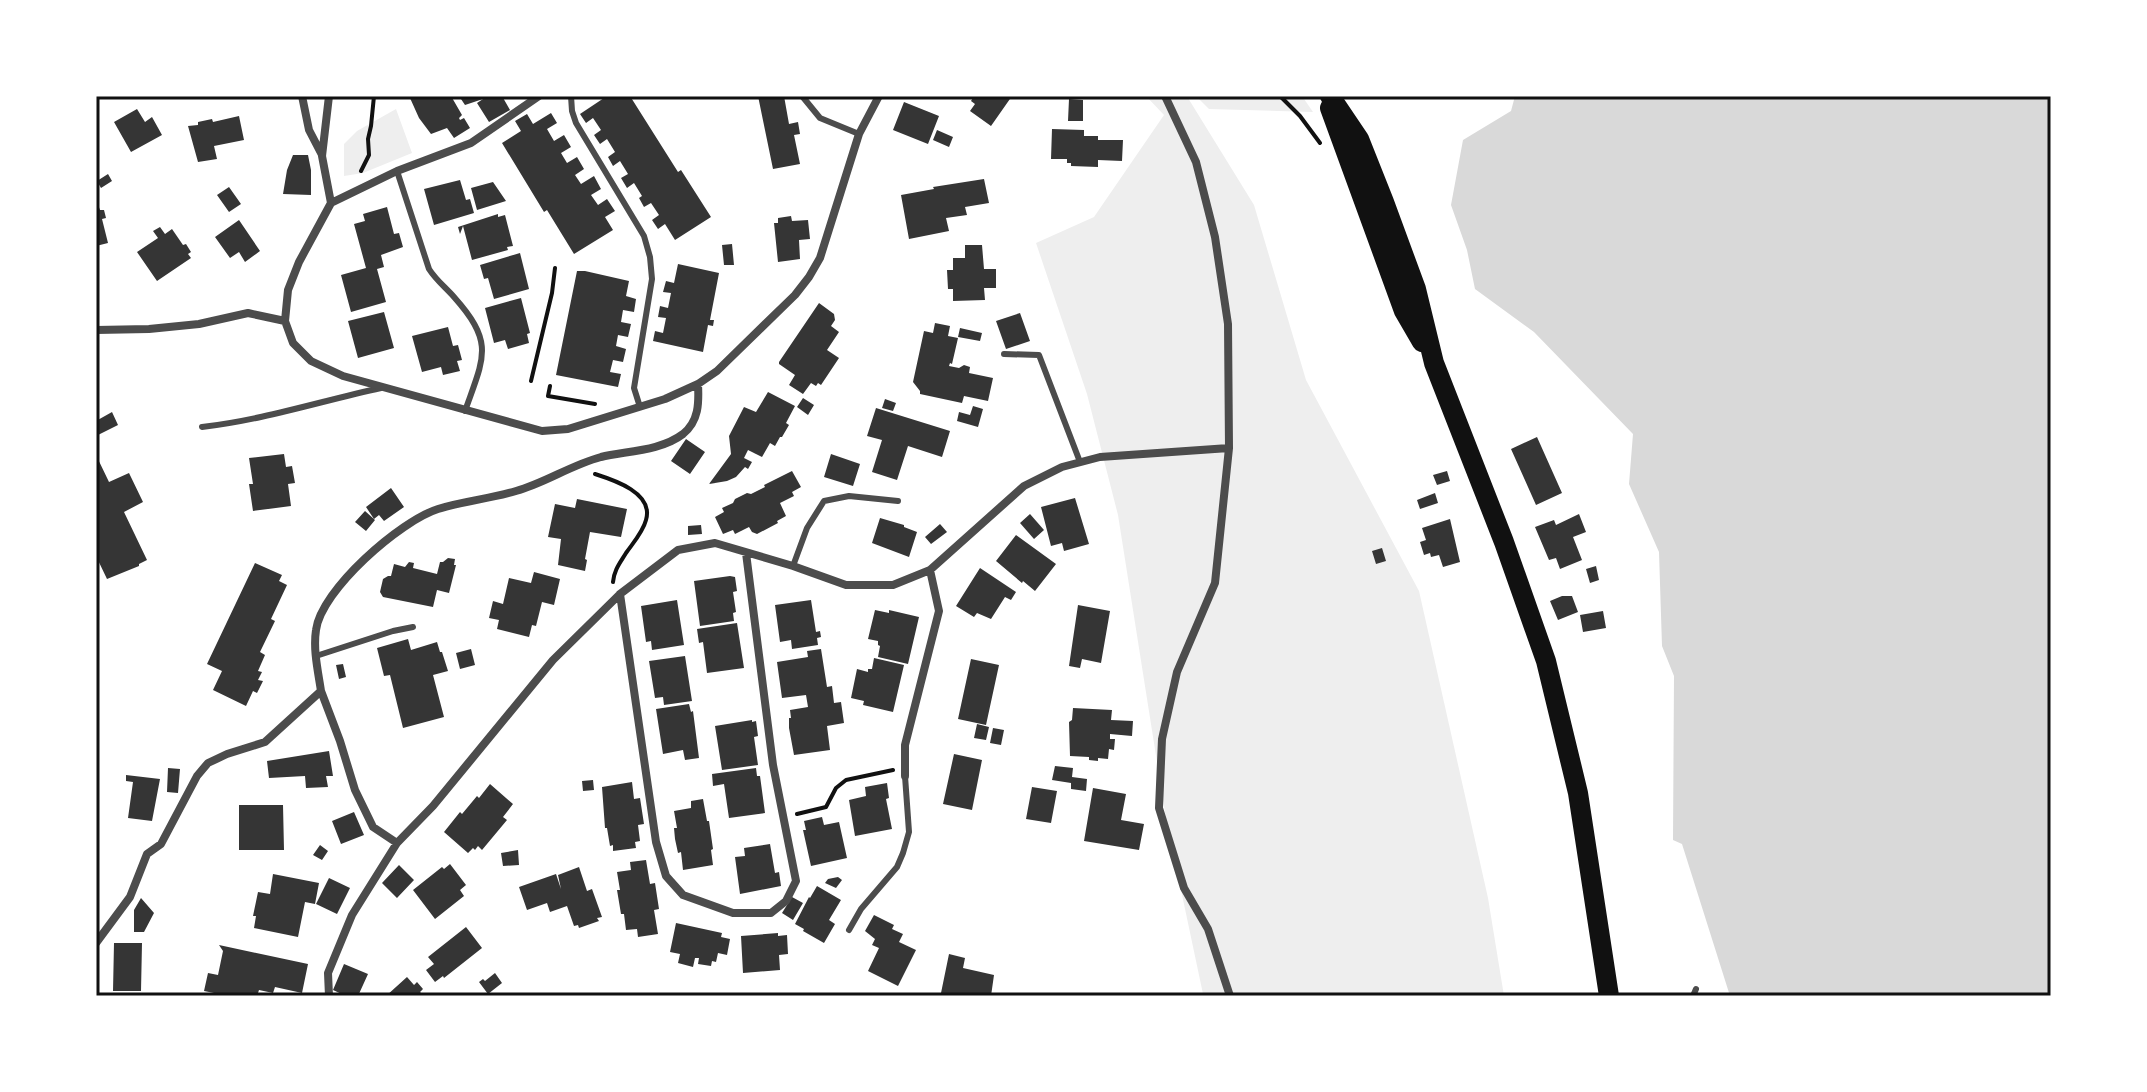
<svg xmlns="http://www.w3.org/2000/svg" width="2147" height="1092" font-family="Commissioner,sans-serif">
  <rect width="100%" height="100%" fill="#fff"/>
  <path fill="#eee" d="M1146 96H1185L1188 98 1254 205 1306 380 1419 591 1488 898 1504 996H1205L1203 994 1166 819 1118 515 1087 394 1036 243 1094 217 1164 115Z
    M1196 96H1302L1313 112 1209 109Z
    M396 109 412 153 363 173 344 176V144L357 131Z"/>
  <path fill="#d9d9d9" d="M1515 96H2051V996H1730L1682 844 1673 840 1674 676 1662 646 1659 552 1629 484 1633 434 1534 332 1475 289 1467 250 1451 205 1463 140 1511 111Z"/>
  <path fill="#353535" d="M412 96H451L462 115 459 118 460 120 464 118 470 128 454 138 447 128 431 134 419 118 410 98Z
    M459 96H502L510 110 489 122 477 103 483 99 465 105Z
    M607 96H630L678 172 681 170 711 217 675 240 665 224 658 229 652 220 659 215 651 203 644 207 639 198 642 196 634 183 627 188 621 178 628 174 620 161 613 166 608 157 615 152 607 139 600 144 594 135 601 130 593 118 586 123 580 114Z
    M758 96H784L789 124 798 122 800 134 794 135 800 164 773 169Z
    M974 96H1012L991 126 970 111 975 104 971 101Z
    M1069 99 1083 100V121H1068Z
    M904 102 939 116 928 144 893 130Z
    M137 109 145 122 152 117 162 135 131 152 114 122Z
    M551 113 557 123 547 129 554 141 564 135 571 147 561 153 567 163 577 157 584 169 575 175 581 184 594 176 601 189 591 195 598 205 607 199 615 211 605 217 613 230 574 254 547 210 544 212 502 143 521 131 515 121 527 114 533 124Z
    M239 116 244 140 214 146 217 159 198 162 188 126 198 125V122L212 119 213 122Z
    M1052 129 1084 130V136H1098V140H1123L1122 161 1098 160V167L1071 166V163H1067V159H1051Z
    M937 130 953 137 949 147 933 140Z
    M293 155H308L311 170V195L283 194 287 170Z
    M108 174 112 181 101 188 97 181Z
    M984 179 989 203 965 207 967 215 946 218 949 231 909 239 901 195 934 189 933 187Z
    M460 180 466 200 470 199 474 213 434 225 424 189Z
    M493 182 506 201 477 210 471 188Z
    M229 187 241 204 229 212 217 195Z
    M96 199 100 210H104L106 218 102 219 108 243 96 246Z
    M387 207 394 234 399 233 403 247 381 255 384 267 377 269 386 302 351 312 341 275 366 268 354 224 365 221 363 214Z
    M498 214V217L505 215 513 246 507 247 508 250 472 260 463 226 460 234 458 227Z
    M791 216 792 221 808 220 810 239 799 240 800 259 778 262 774 223H778V218Z
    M239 220 260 251 245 262 239 252 230 258 215 237Z
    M160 227 165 234 172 229 183 245 186 244 191 252 188 254 191 258 157 281 137 252 158 238 153 231Z
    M732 244 734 265H724L722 245Z
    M965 245H982L984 269H996V288H984L985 300 953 301V289H948L947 270H953V258H965Z
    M520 253 529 289 494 299 488 278 484 279 480 265Z
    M678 264 719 273 710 320H714L713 326 708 325 703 352 653 341 655 331 663 333 666 318 658 317 660 306 668 308 671 293 663 292 666 281 674 283Z
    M577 271H585L629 281 626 296 636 299 634 312 623 310 621 322 631 324 628 337 618 335 616 346 626 349 623 362 613 360 610 372 621 374 618 387 556 375Z
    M521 298 530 333 527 334 529 343 508 349 505 340 494 343 485 308Z
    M819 303 834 314 835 320 831 326 839 332 827 350 839 358 821 385 818 383 816 386 811 383 803 394 789 385 795 375 779 364V362Z
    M384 312 394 348 358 358 348 321Z
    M1020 313 1030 341 1006 349 996 321Z
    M935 323 950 326 948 336 958 338 952 364 950 363 949 366 959 368 964 365 970 367 969 373 993 378 988 401 964 396 962 403 920 394V391L913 382 924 331 933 333Z
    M448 327 453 346 458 345 462 360 457 361 460 371 443 375 441 367 422 372 412 336Z
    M960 328 982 333 980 341 958 337Z
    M768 392 795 406 786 423 789 425 782 437H780L775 446 770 443 762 457 748 450 744 458 752 462 748 469 745 467 736 477 727 481 709 484 731 454 729 436 744 407 756 412Z
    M803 398 814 405 808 415 797 407Z
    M885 399 896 403 893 411 882 408Z
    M973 406 983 409 978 427 957 421 959 412 970 415Z
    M876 408 950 431 942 457 908 446 897 480 872 472 882 440 867 436Z
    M112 412 118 425 96 436V421Z
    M1537 437 1562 493 1536 505 1511 449Z
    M686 439 705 452 690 474 671 461Z
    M284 454 286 467 292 466 295 483 288 484 291 506 253 511 249 484H253L249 458Z
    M831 454 860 464 853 486 824 477Z
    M96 455 109 482 129 473 143 502 124 512 147 560 139 564V566L107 579 96 556Z
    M792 471 801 487 792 492 794 496 780 503 786 516 777 521 778 523 757 534 752 532 749 527 735 534 733 530 723 534 715 517 724 512 722 508 733 503 735 499 747 493 751 494 765 487 764 485Z
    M1447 471 1450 481 1437 485 1433 475Z
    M391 488 404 507 384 521 379 515 374 519 366 507Z
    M1435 493 1438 503 1420 509 1417 500Z
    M1075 498 1089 544 1064 551 1062 543 1051 546 1041 507Z
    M577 499 627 509 621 537 590 532 585 559 587 560 585 571 558 565 561 539 548 537 555 504 575 508Z
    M365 511 375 520 366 531 355 522Z
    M1030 514 1044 530 1034 539 1020 523Z
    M1579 514 1586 532 1573 537 1582 560 1560 569 1556 558 1549 560 1535 527 1554 520 1556 525Z
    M880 518 904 525V527L917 532 909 557 872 543Z
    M1450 519 1460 562 1443 567 1439 555 1431 557 1430 553 1424 555 1420 542 1426 540 1422 528Z
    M940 524 947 532 931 544 925 537Z
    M701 525 702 534 688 535V526Z
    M1016 535 1056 564 1035 591 1023 581 1022 583 996 561Z
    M1382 548 1386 561 1376 564 1372 551Z
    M448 558 455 559 454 565H456L449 593 437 590 433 607 383 597 380 592 383 579 388 576H391L394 564 405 567 409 562 414 563 413 568 437 574 440 562H443Z
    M255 563 282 575 279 581 287 585 271 619 275 621 260 652 265 655 258 671 262 672 258 680 263 681 257 693 253 691 246 706 213 690 222 671 207 664Z
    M1596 566 1599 580 1590 583 1586 569Z
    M980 568 1016 592 1011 600 1005 597 991 619 977 613 974 617 956 606Z
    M534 572 560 579 554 605 542 602 536 626 532 625 529 637 497 629 499 620 489 618 493 601 503 604 509 578 531 583Z
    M730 576 735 577 737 591 733 592 736 612 733 613 734 621 700 626 694 581Z
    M1562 596H1572L1578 612 1558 620 1550 601Z
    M677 600 684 645 652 650 651 641 646 642 641 606Z
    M811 600 816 632 820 631 821 637 817 638 818 645 792 649 791 640 780 642 775 605Z
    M1078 605 1110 611 1101 663 1082 659 1080 668 1069 666Z
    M875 610 889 613V610L919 617 908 664 878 657 880 646 878 645V641L868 639Z
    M1603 611 1606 628 1583 632 1580 615Z
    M737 623 744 668 707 673 703 642 699 643 697 629Z
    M408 639 411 650 437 642 440 652H442L448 671 433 675 444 717 403 728 390 675 384 676 377 648Z
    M471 649 475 665 460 669 456 653Z
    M821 649 827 687 832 686 834 703 841 702 844 723 827 726 830 750 794 755 789 728V718H791L790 710 808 707 806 695 782 698 777 662 808 657 807 651Z
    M685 656 692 701 664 705 663 697 655 698 649 661Z
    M874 658 904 665 893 712 863 705 864 701 851 698 857 669 868 672V669H872Z
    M971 659 999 665 986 725 958 719Z
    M343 664 346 677 339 679 336 665Z
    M689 704 691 712 693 711 699 758 685 760 683 750 663 754 656 709Z
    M1073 708 1112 710 1111 720 1133 721 1132 736 1110 734V739H1115L1114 750 1109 749 1108 759 1098 758V761L1089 760V757L1070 756 1069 722 1072 720Z
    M752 720V722L756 721 758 736 754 737 758 765 722 770 715 726Z
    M977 724 989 727 986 740 974 738Z
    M993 728 1004 730 1001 745 990 743Z
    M329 751 333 776H326L328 787 306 788 305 776 269 778 267 761Z
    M954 754 982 760 972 810 943 804Z
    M1055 766 1073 768 1072 777 1087 779 1086 791 1071 789V783L1052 780Z
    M168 768 180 769 178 793 167 792Z
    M756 768 757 776H760L765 813 729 818 724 784 713 786 712 774Z
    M126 775 160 779 152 821 128 818 133 782 126 781Z
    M593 780 594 790 583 791 582 781Z
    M632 782 634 799 640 798 644 824 638 825 640 841 635 842 636 848 613 851V845L610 846 607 828H605L602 787Z
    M887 783 889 798 886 799 892 829 855 836 849 800 866 796 865 787Z
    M490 784 513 804 503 817 507 820 482 850 478 846 475 850 473 848 468 853 444 832 460 812 462 814 477 796 479 798Z
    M1032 787 1057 791 1051 823 1026 819Z
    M1093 788 1126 794 1121 820 1144 824 1139 850 1084 841Z
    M703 799 707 821H709L713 849 711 850 713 865 683 870 681 852 678 853 675 839 674 828H677L674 811 691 808V801Z
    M239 805H283L284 850H239Z
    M354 812 364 835 341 844 332 821Z
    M822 817 824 825 839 822 847 858 811 866 803 830H806L804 821Z
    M770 844 775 873 779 872 781 886 740 894 735 857 745 856 744 848Z
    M320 845 328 851 322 860 313 855Z
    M518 850 519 865 503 866 501 853Z
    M646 860 650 884 655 883 659 909 654 910 658 934 638 937 637 929 626 930 624 914H621L617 890H620L617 872 631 870 630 862Z
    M450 864 466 885 460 890 464 896 435 919 413 890 442 867 444 869Z
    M399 865 414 880 397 898 382 883Z
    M579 867 587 891 592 889 602 917 597 918 599 921 579 928 578 925 574 926 567 906 550 912 547 903 527 910 519 887 556 874 561 889 558 875Z
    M273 874 319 883 315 904 305 902 298 937 254 928 256 916H253L258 892 270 894Z
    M838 877 842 880 836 888 825 883 828 879Z
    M329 878 350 888 337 914 316 904Z
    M817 886 841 900 829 920 835 924 824 943 803 931 804 929 795 924 809 897 810 898Z
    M792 897 803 903 793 920 782 913Z
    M141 898 154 913 144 932H134V910Z
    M874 915 894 925 892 929 903 934 899 942 916 950 898 986 868 971 879 948 872 945 875 939 865 931Z
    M676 923 722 933 721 937 730 939 727 955 718 953 716 962 712 961 711 966 698 964 699 958H695L693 967 678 963 680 954 670 952Z
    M466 927 482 948 444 978 443 976 435 982 426 970 434 964 428 957Z
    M778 933V936L787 935 788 954 779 955 780 970 743 973 741 936Z
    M114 943H142L141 991H113Z
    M219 945 308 964 302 993 275 987 273 993 259 990 257 996H229L204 991 208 973 218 975 223 951Z
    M949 954 965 958 963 968 994 975 991 996H955L941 993Z
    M344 964 368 974 358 996H346L333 990Z
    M495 973 502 983 488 994 479 982 483 979 485 981Z
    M407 977 414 985 417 982 423 989 420 992 424 996H386Z"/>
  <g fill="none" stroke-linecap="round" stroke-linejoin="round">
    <path stroke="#111" stroke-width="4" d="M1280 96 1300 116 1320 143
      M361 171 369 155 368 139 371 126 374 96
      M531 381 552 293 555 268
      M550 386 548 396 595 404
      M595 474C614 480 654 493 646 520 643 532 633 543 626 553 620 563 614 570 613 582
      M797 814 826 807 836 788 846 780 893 770"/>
    <path stroke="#4c4c4c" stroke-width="6" d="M571 96 572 111 576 123 644 236 650 257 652 279 634 388 640 407
      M802 96 820 118 859 134
      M397 171 429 269C436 280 445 287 454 297 495 343 484 357 465 411
      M1004 354 1039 355 1080 462
      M202 427C263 420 321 401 381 388
      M793 566 807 528 824 501 849 496 898 501
      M316 656 393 631 413 627
      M849 930 861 909 897 867 903 853 909 832 905 776
      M1693 996 1696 989"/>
    <path stroke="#4c4c4c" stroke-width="8" d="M302 96 309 130 322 155
      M329 96 322 156 331 203 299 262 288 290 285 321 293 343 311 361 343 376 542 431 568 429 665 399 698 384 717 371 795 295 809 277 820 258 859 134 879 96
      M1165 96 1196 162 1215 237 1228 324 1229 448 1215 583 1177 672 1162 739 1159 808 1184 888 1208 929 1230 996
      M331 203 397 171 471 143 539 96
      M96 330 149 329 199 324 248 313 285 321
      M620 594 656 842 666 876 683 895 733 913H771L786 901 796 881 773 765 746 553
      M321 691 340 741 355 790 373 827 397 843
      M905 776V745L939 611 930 570
      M96 943 130 897 147 854 161 844 197 776 208 763 227 754 265 742 321 691C318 671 313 650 316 630 321 590 400 521 438 509 463 501 490 499 516 491 545 483 571 465 601 457 626 451 661 451 683 434 699 421 699 403 698 384
      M329 996 328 973 352 915 397 843 433 806 553 660 620 594 678 550 715 543 793 566 846 585H893L930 570 1024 486 1062 467 1100 457 1229 448"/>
    <path stroke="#111" stroke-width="20" d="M1330 96 1359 139 1384 202 1416 289 1434 363 1504 542 1546 661 1578 793 1609 996
      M1330 108 1404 311 1422 342"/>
  </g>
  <rect width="2147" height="1092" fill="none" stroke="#ffffff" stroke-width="196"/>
  <rect x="98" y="98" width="1951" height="896" fill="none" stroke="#111" stroke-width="3"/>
</svg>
